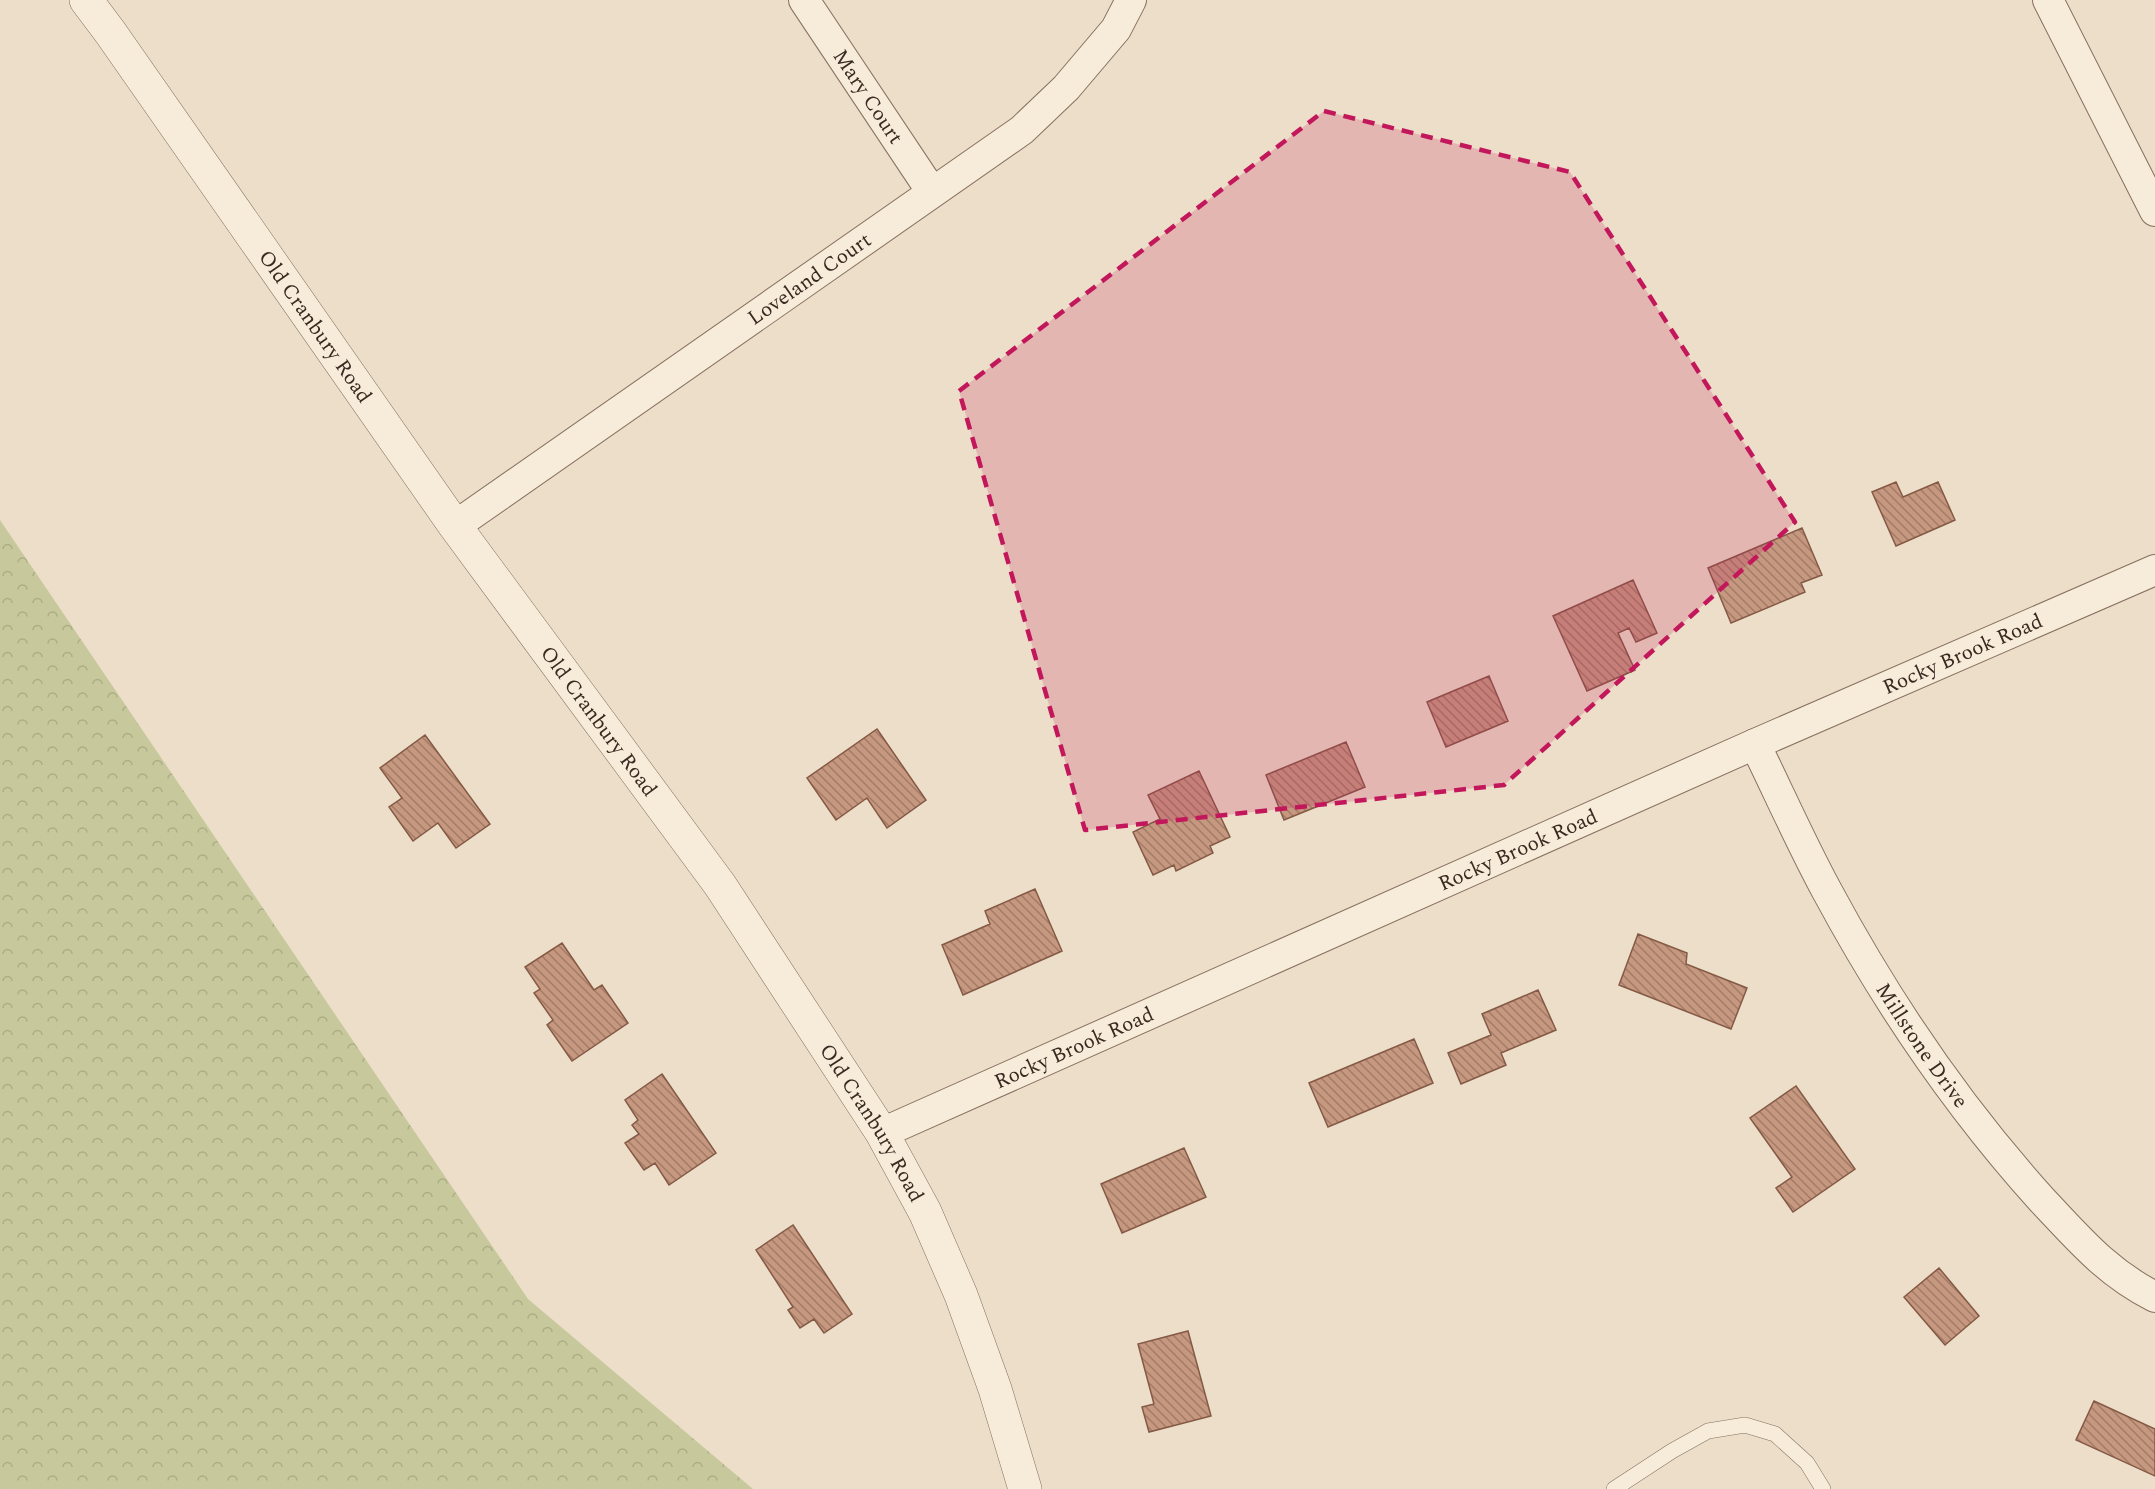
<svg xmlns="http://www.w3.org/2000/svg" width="2155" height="1489" font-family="Spectral,serif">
  <defs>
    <pattern id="forest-crowns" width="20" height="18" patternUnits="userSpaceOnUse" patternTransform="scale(1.5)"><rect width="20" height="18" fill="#c7c99c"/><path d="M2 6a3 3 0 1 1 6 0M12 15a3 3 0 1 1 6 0" fill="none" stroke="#acad86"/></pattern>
    <pattern id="building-back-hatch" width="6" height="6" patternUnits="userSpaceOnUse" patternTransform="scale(1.5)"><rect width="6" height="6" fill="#c79880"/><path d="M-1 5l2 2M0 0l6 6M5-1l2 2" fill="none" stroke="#a37c68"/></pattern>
  </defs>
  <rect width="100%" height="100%" fill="#ecdec8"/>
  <path fill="url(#forest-crowns)" d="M0 520 528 1299 753 1489H0Z"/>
  <path fill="url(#building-back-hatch)" stroke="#845945" stroke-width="1.5" d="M1896 482 1903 497 1938 482 1955 520 1896 546 1872 492Z
    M1802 528 1822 575 1801 583 1805 592 1731 623 1708 568Z
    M1633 580 1657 633 1636 642 1629 628 1618 633 1635 670 1587 691 1553 616Z
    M1489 676 1508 721 1446 747 1427 702Z
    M877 729 926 800 887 828 867 798 836 820 807 778Z
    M425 735 490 824 456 848 438 823 413 841 389 807 402 798 380 768Z
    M1346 742 1365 787 1284 820 1266 775Z
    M1199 771 1230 837 1210 846 1213 853 1176 871 1174 865 1153 875 1133 832 1160 819 1148 795Z
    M1035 889 1062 951 963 995 942 945 990 924 985 911Z
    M1638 934 1687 953 1686 964 1747 988 1731 1029 1619 985Z
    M562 943 594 990 602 985 628 1023 572 1061 547 1025 553 1020 534 993 540 989 525 967Z
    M1538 990 1556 1030 1501 1053 1506 1065 1461 1084 1448 1053 1491 1035 1482 1014Z
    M1414 1039 1433 1083 1328 1127 1309 1083Z
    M662 1074 716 1153 669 1185 655 1163 644 1170 625 1143 639 1134 632 1125 638 1120 625 1100Z
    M1796 1086 1855 1169 1793 1212 1776 1188 1792 1177 1750 1118Z
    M1184 1148 1206 1197 1122 1233 1101 1184Z
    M793 1225 852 1314 824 1333 814 1319 800 1328 788 1310 793 1307 756 1250Z
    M1939 1268 1979 1316 1945 1345 1904 1297Z
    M1188 1331 1211 1416 1149 1432 1142 1407 1154 1404 1138 1344Z
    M2094 1401 2155 1429V1476L2076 1440Z"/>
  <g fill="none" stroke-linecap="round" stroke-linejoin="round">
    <defs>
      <path id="service" d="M1614 1489 1672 1451 1708 1431 1745 1425 1775 1434 1807 1463 1823 1489"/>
      <g id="minor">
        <path id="s1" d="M804 0 932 192"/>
        <path d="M2048 0 2155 211"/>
        <path id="s2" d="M455 526 1022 130 1066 88 1116 29 1131 0"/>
        <path id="s3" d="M1755 744C1779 793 1801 843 1827 891 1886 1001 1958 1107 2042 1200 2079 1239 2106 1272 2155 1297"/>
        <path id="s4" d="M882 1133 1755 744 2155 570"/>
      </g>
      <g id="tertiary">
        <path id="s5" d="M86 0 110 32 455 526 720 885 882 1133 925 1212 961 1295 995 1389 1025 1489"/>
      </g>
    </defs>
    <use href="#service" stroke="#86705e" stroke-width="16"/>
    <use href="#minor" stroke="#86705e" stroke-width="32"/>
    <use href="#tertiary" stroke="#86705e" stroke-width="34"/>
    <use href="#service" stroke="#f7ecda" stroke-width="15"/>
    <use href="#minor" stroke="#f7ecda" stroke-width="30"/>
    <use href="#tertiary" stroke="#f7ecda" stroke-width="33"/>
  </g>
  <path fill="#c2185b" fill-opacity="0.2" stroke="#c2185b" stroke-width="4.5" stroke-dasharray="12 8" stroke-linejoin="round" d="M1324 111 1570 172 1795 522 1504 785 1085 830 959 391Z"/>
  <g text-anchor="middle" stroke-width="4.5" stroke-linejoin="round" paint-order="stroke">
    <g font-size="21" fill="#382a20" stroke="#f3e9d7">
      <text dy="7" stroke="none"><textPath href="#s1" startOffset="116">Mary Court</textPath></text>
      <text dy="7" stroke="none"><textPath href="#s2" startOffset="432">Loveland Court</textPath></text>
      <text dy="7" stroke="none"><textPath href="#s5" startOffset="399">Old Cranbury Road</textPath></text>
      <text dy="7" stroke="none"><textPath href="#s4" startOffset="1182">Rocky Brook Road</textPath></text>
      <text dy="7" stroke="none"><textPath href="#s5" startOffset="885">Old Cranbury Road</textPath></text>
      <text dy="7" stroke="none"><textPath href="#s4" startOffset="696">Rocky Brook Road</textPath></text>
      <text dy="7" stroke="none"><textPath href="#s3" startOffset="345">Millstone Drive</textPath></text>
      <text dy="7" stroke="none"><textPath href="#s4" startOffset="210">Rocky Brook Road</textPath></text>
      <text dy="7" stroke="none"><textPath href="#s5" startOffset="1371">Old Cranbury Road</textPath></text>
    </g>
  </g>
</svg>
